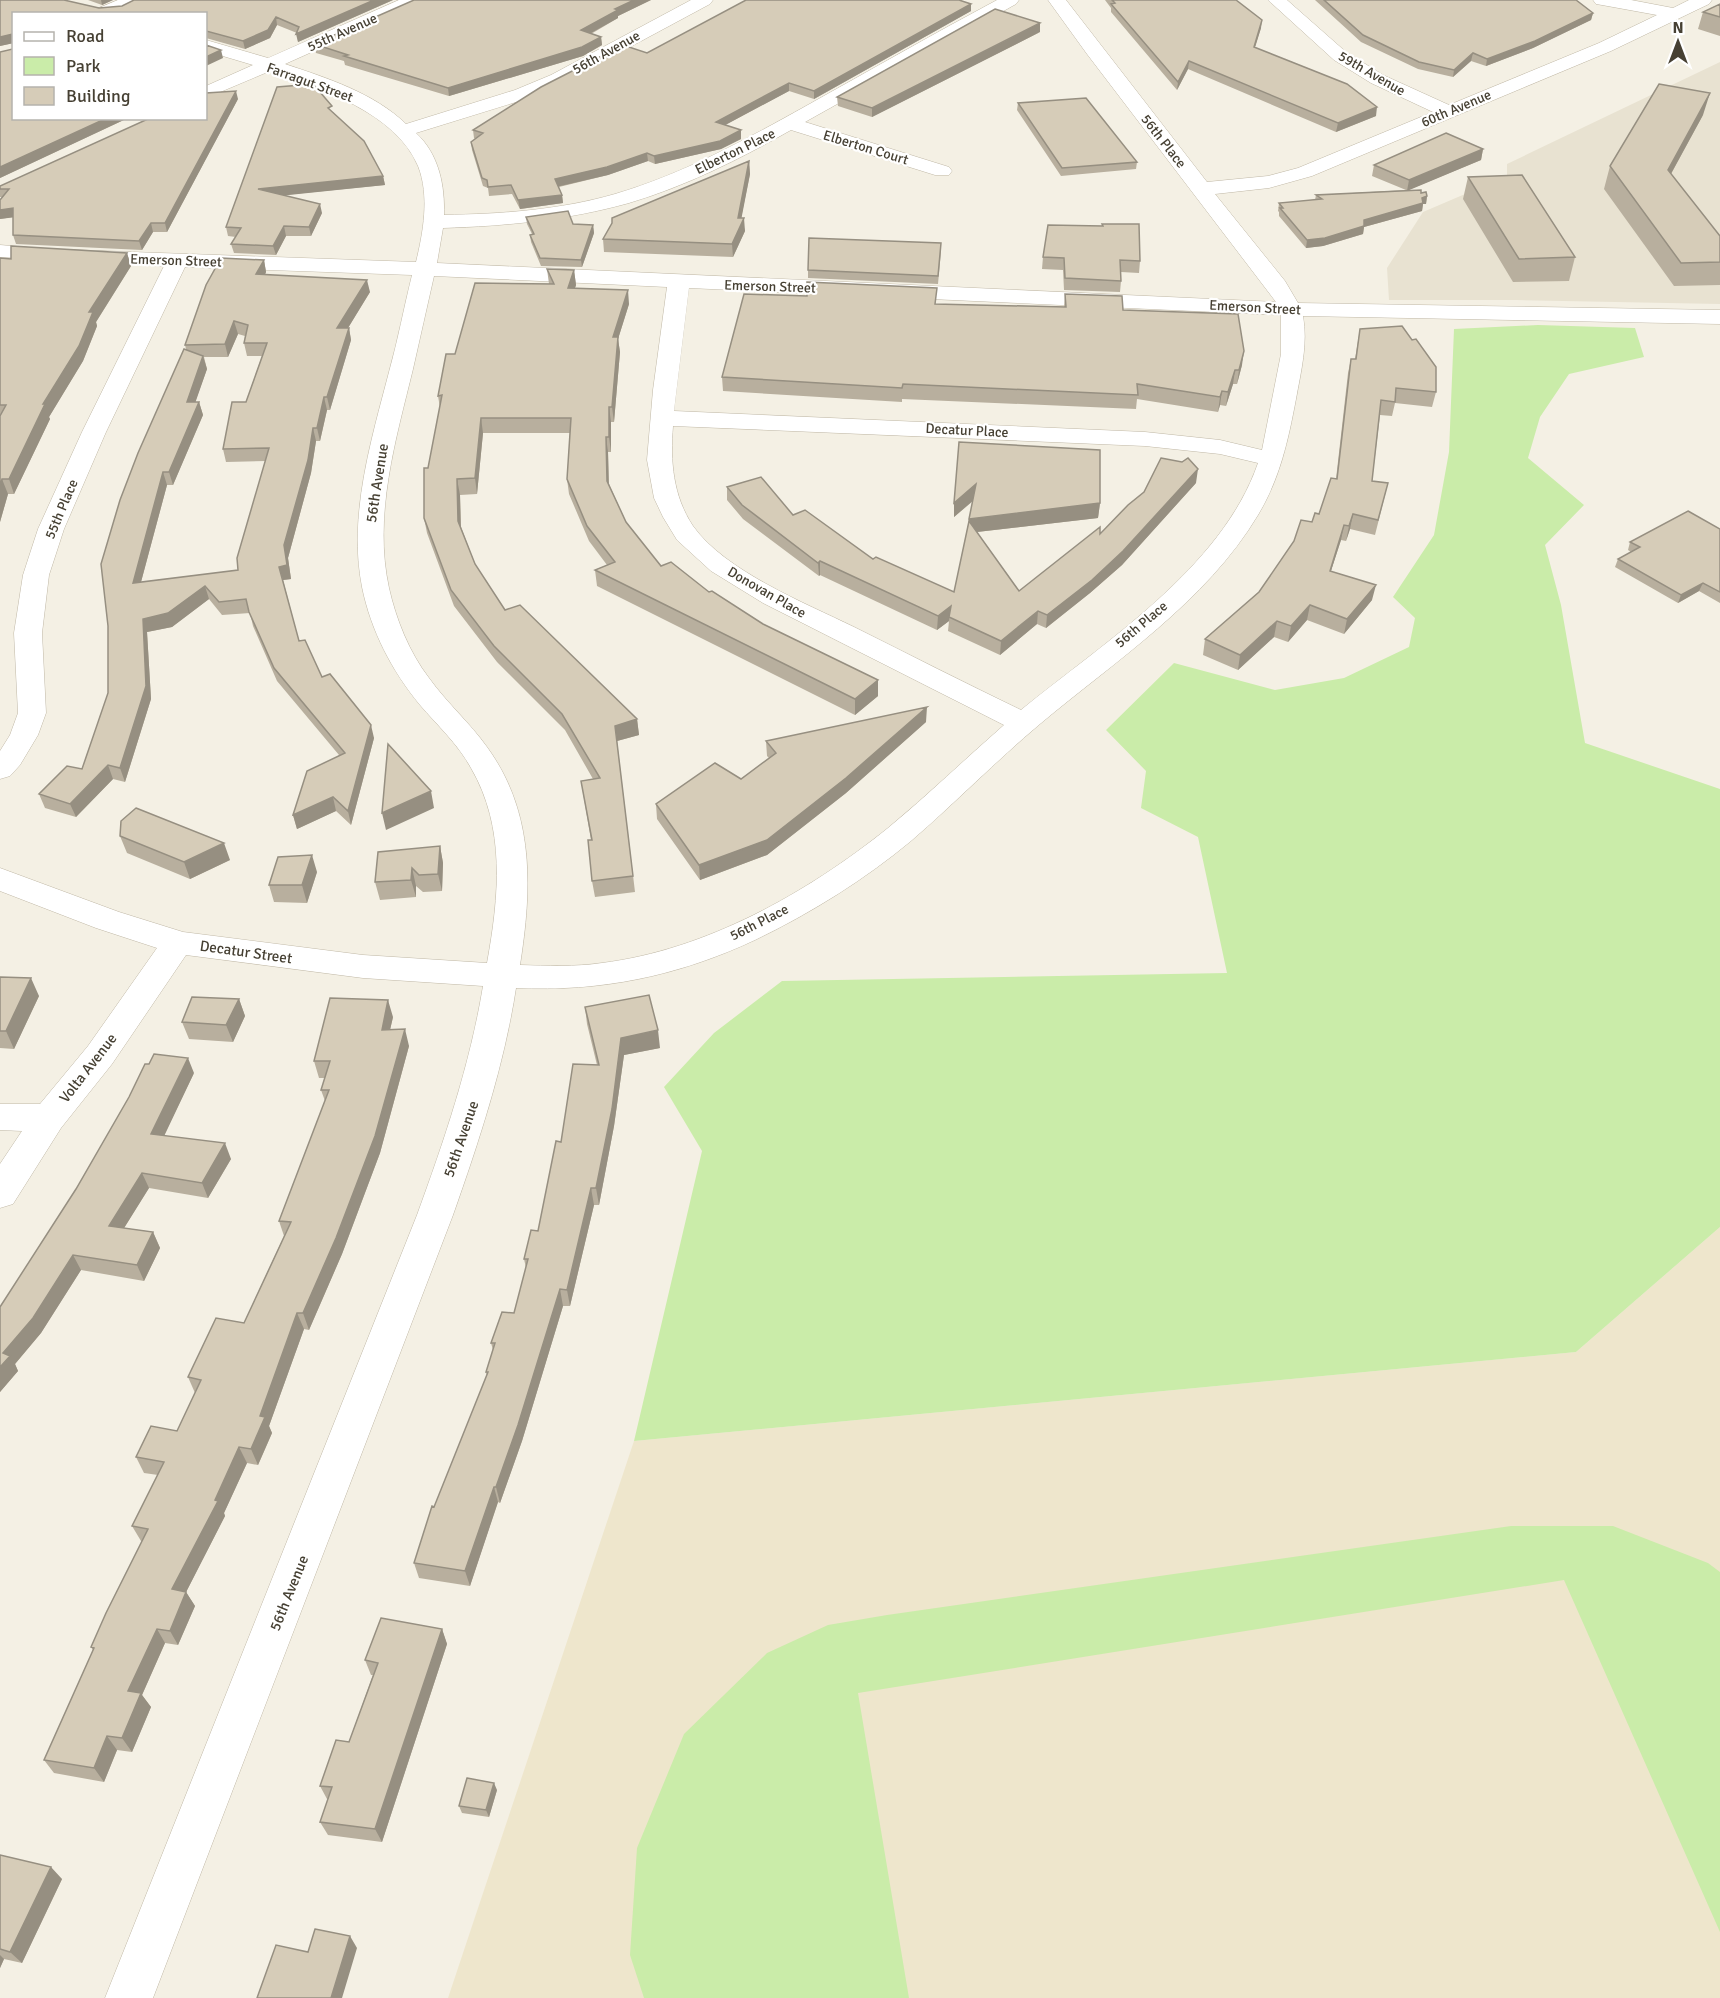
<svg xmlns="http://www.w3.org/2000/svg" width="1720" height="1998" font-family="Signika,sans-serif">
  <rect width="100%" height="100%" fill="#f4f0e4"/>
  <path fill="#e8e2d1" d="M1720 62V304L1517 300H1389L1387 268 1423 212 1507 176V164Z"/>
  <path fill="#eee6cc" d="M1720 1227V1998H448L634 1441 1576 1352Z"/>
  <path fill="#caeca9" d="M1538 325 1635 328 1644 357 1569 374 1540 417 1528 458 1584 505 1545 545 1561 605 1585 743 1720 789V1227L1576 1352 634 1441 702 1151 664 1087 714 1033 782 981 1227 973 1198 837 1141 808 1146 771 1106 730 1174 663 1275 690 1344 678 1409 647 1415 618 1393 597 1434 535 1449 452 1454 329Z
    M1511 1526H1613L1708 1563 1720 1572V1932L1564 1580 858 1693 909 1998H644L630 1955 637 1848 684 1734 767 1653 828 1625 887 1615Z"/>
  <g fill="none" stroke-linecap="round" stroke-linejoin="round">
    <defs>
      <path id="minor" d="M118 0H142C130 14 109 14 92 14L94 10Z
        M399 0H422L419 4 285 64C327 78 374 93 406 124L515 90 551 75 691 0H713L710 4 563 83 529 98 416 133C439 154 445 186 444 215 501 214 560 210 615 194 683 174 745 140 806 106 869 71 933 34 997 0H1019L1016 4 805 122 949 167 952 171 949 175H935L791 130C740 159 686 186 629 203 568 220 506 226 443 228L437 263 1276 302 1087 54 1048 0H1066L1207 182 1268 176 1298 168 1433 112 1371 83 1334 60 1268 0H1287L1346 52 1383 75 1449 105 1599 43 1657 15 1602 5 1596 4 1593 0H1631L1673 8 1689 0H1712L1709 4 1611 51 1312 176 1269 188 1215 194 1285 281 1298 303 1720 310V324L1303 316C1308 344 1301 371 1296 399 1288 441 1280 478 1258 515 1206 602 1115 661 1040 724 996 761 955 803 911 841 864 880 811 913 755 940 678 976 601 992 516 988 504 1066 479 1141 453 1215L153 1998H105L417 1215C444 1141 470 1065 483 986L363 978 186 955 112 1064 61 1128 13 1204 0 1208V1164L22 1131 0 1130V1104H40L88 1046 157 948 96 928 0 891V868L119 912 183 932 363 955 487 963C499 897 506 828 471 768 458 744 437 725 420 705 392 671 371 631 362 587 348 516 371 441 389 372 398 340 404 307 412 275L185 267 106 432 64 529 49 575 42 633 46 713 38 735 20 765 10 776 0 779V751L10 735 18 713 14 633 23 575 38 529 82 432 164 266 0 257V245L46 249 416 262C423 233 430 196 418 166 396 113 320 88 270 71L206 98V86L253 65 206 51V40L268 58ZM434 276 667 287 653 390 647 460 654 498 663 517 677 540 711 571 763 603 1004 725C965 759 928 795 888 828 807 893 706 950 602 963 575 967 547 966 520 965 532 889 535 813 487 747 470 723 447 703 429 678 409 652 396 619 389 588 373 515 396 439 413 369 420 338 427 307 434 276ZM689 288 1281 315V354L1262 450 1220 440 1145 432 674 411ZM673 426 1145 446 1220 454 1258 463C1222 568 1103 643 1021 710 965 683 910 655 854 627 805 603 725 571 693 526 673 496 670 461 673 426Z"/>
    </defs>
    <use href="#minor" stroke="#c0b8a6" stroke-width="1"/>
    <use href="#minor" fill="#fff" fill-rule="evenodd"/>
  </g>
  <path fill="#b8af9e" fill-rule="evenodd" d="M0 0 99 8 122 6 134 0H393L298 42 297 33 277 25 270 38 245 49 206 38V14L14 118H128L0 178V52L13 49V43L0 46Z
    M88 0H113L102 5Z
    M414 0H651L618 16V18L591 34 601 37 602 45 583 56 449 96 345 65 344 61 316 53 314 44Z
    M1105 0H1236L1261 28 1255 48 1376 116 1336 132 1188 69 1177 90 1111 12V8Z
    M1315 0H1576L1593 13 1591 20 1533 48 1486 66 1471 61 1453 77 1418 69 1361 42Z
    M966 2 971 4V11L814 99 789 91 725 125 741 139 721 149 655 164 648 161 608 175 559 187 562 195 563 203 520 209 512 194 489 196 488 188 483 186 472 150 471 142 475 139 474 138 473 130 647 53Z
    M1720 4V36L1698 29 1703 12Z
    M1040 32 872 117 838 106 837 97Z
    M238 99 167 232H153L142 250 16 244 13 235V217L0 219 2 197H0V186Z
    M1018 103 1137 162 1136 169 1061 176 1017 110Z
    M333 112 383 176 385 185 284 195 322 213 311 236H286L276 255 234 253 231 244 236 237 228 236 226 227Z
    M1703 115 1671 174 1720 236V285L1674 286 1604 189 1610 166Z
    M1483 149 1481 160 1408 190 1421 193 1427 196 1426 204H1423L1422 211 1364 227 1363 234 1323 246 1306 248 1279 216V212L1278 211 1279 203 1315 200 1316 195 1406 190 1372 176 1374 165Z
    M749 161 750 174 741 218 745 231 733 257 604 252 603 239Z
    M1468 177 1575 257 1569 281 1513 282 1463 199Z
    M526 217 573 224 593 225 594 233 582 267 541 266 531 242 530 235 532 234 527 224Z
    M1102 224 1140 261 1139 273 1121 272V281L1120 292 1064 290 1063 270 1042 269 1043 257 1102 226Z
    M941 251 938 284 808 278V270Z
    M127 253 131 266 96 322 97 326 83 361 49 417 50 419 14 494H8L0 522V258L11 259Z
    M264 260 266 272 265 275 370 292 348 328H349L351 340 330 410H327L320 441H316L311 473 288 558 291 579 283 580 299 641 322 677 374 738 351 825 336 811 297 829 293 815 339 755 277 681 253 626 250 613 222 615 209 599 172 627 147 632 151 699 125 782 113 779 76 817 45 808 39 794 82 769 108 693 186 349 185 345ZM238 334 245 336 244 343 247 356H262L246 402 223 449 226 462 266 461 238 570 141 582 167 485H173L203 415 199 402H195L207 369 204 357H228Z
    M547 269 574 270 576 285 575 288 629 304 618 339 620 352 614 422H611V452H608L609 484 626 522 661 566 763 624 878 680V696L855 715 597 586 595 570 607 565 589 541 569 494 567 479 570 433H483L477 494 460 495 461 527 475 564 505 610 637 719 639 735 617 741 635 892 595 897 592 881 591 840 581 781 593 779 565 730 497 662 454 606 427 533 424 518 428 468 440 408 438 396 455 354 549 284Z
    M1065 294 1123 310 1242 365 1237 384H1233L1226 406 1220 405 1218 412 1137 399 1136 409 902 399V402L723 391 722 377 936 304 1064 307Z
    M1360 329 1436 392 1432 407 1395 403 1392 416 1380 415 1372 481 1388 483 1375 535 1350 529 1346 541 1341 540 1331 571 1372 600 1344 634 1307 620 1288 642 1274 637 1238 670 1203 655 1205 639 1259 592 1319 514 1336 479 1348 373 1351 359H1355Z
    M959 442 1100 503 1098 518 977 532 1019 591 1100 534 1196 483 1122 565 1090 593 1046 628 1037 624 1000 655 948 631 949 621 937 630 820 575 819 576 743 519 727 500V487L793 515 873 559 954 592 973 501 954 517Z
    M1720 529V603L1699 591 1678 603 1615 567 1618 559 1631 552 1628 550 1630 542Z
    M926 722 846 793 767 855 700 880 657 819 656 804 741 779 769 758 767 756 766 741Z
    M120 836 230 860 190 879 127 853Z
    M440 846 443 863 442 891 423 892 416 886V897L380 900 375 882Z
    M317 872 307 903 274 902 269 885Z
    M0 977 39 996 14 1049 0 1048Z
    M239 999 245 1016 233 1042 189 1039 182 1022Z
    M585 1007 660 1048 624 1055 614 1126 599 1205H594L570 1306H563L522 1441 500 1503 498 1502 470 1586 419 1578 414 1563 434 1507 487 1376 486 1372 493 1350 491 1343 514 1313 526 1268 524 1259 538 1231 561 1142 597 1065 587 1024Z
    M393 1017 390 1030 409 1046 380 1153 342 1254 309 1330 304 1329 269 1426 272 1433 258 1465 247 1463 224 1513 225 1516 186 1592 195 1606 178 1645 165 1643 142 1695 151 1707 132 1752 117 1750 104 1782 54 1773 44 1760 93 1650 91 1647 142 1541H141L132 1526 158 1475 144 1473 136 1457 177 1431 195 1393 188 1377 244 1323 284 1236 279 1221 325 1101 321 1090 325 1078H319L314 1061Z
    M194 1073 164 1135 231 1159 208 1198 149 1188 124 1228 153 1232 160 1248 144 1281 81 1270 41 1333 15 1364 18 1371 0 1392V1307Z
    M442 1629 447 1644 382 1842 328 1835 320 1822 328 1799H327L320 1786 349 1742 373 1675H371L365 1660Z
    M497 1790 489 1817 462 1813 459 1806Z
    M0 1855 62 1879 22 1963 4 1959 0 1968Z"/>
  <path fill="#968f81" d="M101 0H113L102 5Z
    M374 0H393L298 42 296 34Z
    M634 0H651L618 16V18L582 38 581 30 615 9Z
    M971 4V11L814 99V91Z
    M1593 13 1591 20 1533 48 1486 66 1487 59Z
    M276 17 277 25 270 38 245 49 243 41Z
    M1262 20 1261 28 1252 56 1254 47Z
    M1040 23V32L872 117V108Z
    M13 34 14 43 0 46V37Z
    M601 37 602 45 583 56 449 96 448 88Z
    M221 50 223 58 206 66V57Z
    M1473 53 1471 61 1453 77 1454 70Z
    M1189 61 1188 69 1177 90 1178 82Z
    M789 83V91L716 130V122Z
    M236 91 238 99 167 232 165 223Z
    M1710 93 1703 115 1661 192 1668 170Z
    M1377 107 1376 116 1336 132 1338 123Z
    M107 118H128L0 178V167Z
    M741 130V139L721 149 655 164 654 156Z
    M1483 149 1481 160 1407 191 1409 180Z
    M647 153 648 161 608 175 556 187 555 179Z
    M749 161 750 174 739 231 738 218Z
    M383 176 385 185 260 198 258 189Z
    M562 195 563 203 520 209 518 200Z
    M1427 196 1426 204H1423L1422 211 1364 227 1363 234 1323 246 1306 248 1307 240 1364 220Z
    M320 204 322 213 311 236 309 227Z
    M13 208 16 217 0 219V210Z
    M744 218 745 231 733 257 732 244Z
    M151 223 153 232 142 250 139 241Z
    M593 225 594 233 582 267 581 260Z
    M284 226 286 236 276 255 273 246Z
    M127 253 131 266 96 322 97 326 83 361 49 417 50 419 14 494 9 479 43 404 89 312Z
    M264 260 266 272 259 287 256 274Z
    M574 270 576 285 570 302 568 288Z
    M367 280 370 292 340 341 337 328Z
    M628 290 629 304 618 339 620 352 614 422 612 407 613 337Z
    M234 321 238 334 228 357 225 344Z
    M349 328 351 340 330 410 327 397Z
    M1244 351 1242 365 1237 384 1239 370Z
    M203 356 207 369 191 415 187 402Z
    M1235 370 1233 384 1226 406 1228 392Z
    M1222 391 1220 405 1218 412 1220 397Z
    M324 397 327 410 320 441 317 428Z
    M199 402 203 415 173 485 169 472Z
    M609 407 611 422V452L609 437Z
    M481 418 483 433 477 494 475 478Z
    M313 428 316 441 311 473 288 558 291 579 283 580 279 567Z
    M606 437 608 452 609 496 607 481Z
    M1198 469 1196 483 1122 565 1090 593 1046 628 1047 615Z
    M163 472 167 485 137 597 133 583Z
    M2 479 8 494 0 522V487Z
    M457 479 460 495 461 536 458 521Z
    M976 484V498L954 517V503Z
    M1100 503 1098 518 968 533 969 519Z
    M1353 514 1350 529 1346 541 1349 526Z
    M1344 525 1341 540 1326 586 1330 571Z
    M820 561V575L819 576 818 563Z
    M1703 583 1699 591 1678 603 1681 595Z
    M1376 585 1372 600 1344 634 1347 619Z
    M205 586 209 599 172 627 147 632 151 699 125 782 120 768 143 619Z
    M1310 605 1307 620 1288 642 1291 626Z
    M951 606 949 621 937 630 938 616Z
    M1038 611 1037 624 1000 655 1001 641Z
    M1277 621 1274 637 1238 670 1240 655Z
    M878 680V696L855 715V699Z
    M927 707 926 722 846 793 767 855 700 880 699 865Z
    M637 719 639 735 617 741 615 726Z
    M371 725 374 738 351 825 348 811Z
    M108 765 113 779 76 817 70 804Z
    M431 791 434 808 386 830 382 813Z
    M333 797 336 811 297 829 293 815Z
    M224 843 230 860 190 879 184 862Z
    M440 846 443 863 442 891 438 874Z
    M312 855 317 872 307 903 302 885Z
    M412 868 416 886V897L411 880Z
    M31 978 39 996 14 1049 6 1031Z
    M239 999 245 1016 233 1042 226 1025Z
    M388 1000 393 1017 386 1047 382 1030Z
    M405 1029 409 1046 380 1153 342 1254 309 1330 303 1313Z
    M658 1030 660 1048 624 1055 614 1126 599 1205 596 1188 621 1038Z
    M188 1058 194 1073 158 1149 151 1134Z
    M225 1143 231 1159 208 1198 202 1183Z
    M142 1173 149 1188 116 1241 109 1226Z
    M591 1188 594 1205 570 1306 567 1290Z
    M153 1232 160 1248 144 1281 137 1265Z
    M73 1255 81 1270 41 1333 15 1364 18 1371 0 1392V1367L3 1353Z
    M560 1289 563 1306 522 1441 500 1503 496 1487Z
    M297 1313 304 1329 269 1426 272 1433 258 1465 251 1449 260 1416Z
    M239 1447 247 1463 224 1513 225 1516 180 1604 172 1589 215 1500Z
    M494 1487 498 1502 470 1586 465 1571Z
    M186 1592 195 1606 178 1645 170 1631Z
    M157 1629 165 1643 142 1695 151 1707 132 1752 122 1738 128 1691Z
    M442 1629 447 1644 382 1842 375 1829Z
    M107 1736 117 1750 104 1782 94 1768Z
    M494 1783 497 1790 489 1817 486 1810Z
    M51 1867 62 1879 22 1963 10 1952Z
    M350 1936 357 1948 342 1998H331Z
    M0 1955 4 1959 0 1968Z"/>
  <path fill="#d6ccb8" stroke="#968f81" stroke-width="1.5" d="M0 0H64L99 8 122 6 134 0H374L296 34 299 27 276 17 268 30 243 41 206 31V14H14V118H107L0 167V52L13 49V34L0 37Z
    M414 0H634L615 9 618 10 581 30 601 37 582 47 448 88 344 56 348 55 314 44Z
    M746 0H959L971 4 814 91 789 83 716 122 741 130 720 141 654 156 647 153 607 167 555 179 562 195 518 200 511 185 488 187 487 180 482 178 471 142 483 133 473 130 541 87 623 45 647 53Z
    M1112 0H1236L1262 20 1254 47 1347 84 1377 107 1338 123 1189 61 1178 82 1111 4 1115 3Z
    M1324 0H1576L1593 13 1535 41 1487 59 1473 53 1454 70 1419 62 1363 35Z
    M1720 4V17L1703 12Z
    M995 9 1040 23 872 108 837 97Z
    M206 45 221 50 206 57Z
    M313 84 332 106 328 108 364 141 383 176 258 189 320 204 309 227 284 226 273 246 231 244 241 228 226 227 277 87Z
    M1659 84 1710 93 1668 170 1720 236V262L1681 263 1610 166Z
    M236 91 165 223H151L139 241 13 235V208L0 210V200L9 189H0V186L150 118H206V93Z
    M1086 98 1137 162 1062 168 1018 103Z
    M1446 133 1483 149 1409 180 1374 165Z
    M749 161 738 218H744L732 244 603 239 612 223V218Z
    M1522 175 1575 257 1519 259 1468 177Z
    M1421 190V193L1426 192 1427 196 1422 198 1423 203 1364 220V226L1325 238 1307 240 1280 208H1283L1279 203 1322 199 1316 195Z
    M568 211 573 224 593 225 581 260 540 258 530 235 534 234 526 217Z
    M1102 224H1139L1140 261 1120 260 1121 281 1065 278 1064 258 1043 257 1048 225 1103 226Z
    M809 238 941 243 938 276 808 270Z
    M11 246 127 253 89 312H93L79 346 43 404H45L9 479H2L0 487V416L6 405H0V258L11 259Z
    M221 258 264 260 256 274 367 280 337 328H349L327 397H324L317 428H313L308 460 284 545 287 565 279 567 299 641 305 640 322 677 330 674 371 725 348 811 333 797 293 815 307 771 345 753 274 668 249 612 246 599 219 602 205 586 168 613 143 619 146 686 120 768 108 765 70 804 39 794 67 766 82 769 108 693V626L101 564 120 500 138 453 184 349 203 356 187 402H199L169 472H163L133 583 238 570 237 558 269 448 223 449 232 402H246L267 343H244L248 325 234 321 225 344 185 345 206 285Z
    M547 269 574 270 568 288 628 290 613 337H618L612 407H609V437H606L607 481 626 522 661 566 671 562 709 592 712 591 763 624 878 680 855 699 595 570 615 562 587 526 567 479 571 418H481L475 478 457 479 458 521 475 564 505 610 520 605 637 719 615 726 633 876 592 881 588 840H592L581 781 600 778 562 714 494 646 451 590 424 518V468H428L442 395 438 396 446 354H455L475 283 554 284Z
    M807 282 937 288 935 304 1066 307 1065 294 1122 296 1123 310 1238 314 1244 351 1239 370H1235L1228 392 1222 391 1220 397 1137 384 1138 395 903 384 902 388 722 377 744 294 807 296Z
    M1402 326 1412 340 1416 339 1436 367V392L1396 388 1395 402 1381 400 1372 481 1388 483 1378 520 1353 514 1349 526 1344 525 1330 571 1376 585 1347 619 1310 605 1291 626 1277 621 1240 655 1205 639 1259 592 1294 541 1301 520 1312 522 1315 513 1319 514 1331 478 1337 479 1351 359H1356L1360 329Z
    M959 442 1100 450V503L969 519 976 484 954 503Z
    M1161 458 1182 462 1188 458 1198 469 1123 551 1092 580 1047 615 1038 611 1001 641 949 617 951 606 938 616 820 561 818 563 742 505 727 487 761 477 793 515 805 510 873 559 876 557 954 592 969 521 1019 591 1100 527V534L1128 505 1144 492Z
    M1688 511 1720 529V592L1703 583 1681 595 1618 559 1640 547 1630 542Z
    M927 707 846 778 767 840 699 865 656 804 715 763 741 779 776 753 766 741Z
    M388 744 431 791 382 813Z
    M136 808 224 843 184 862 120 836 121 821Z
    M440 846 438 874 419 875 412 868 411 880 375 882 378 852Z
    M312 855 302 885H269L278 857Z
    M0 977 31 978 6 1031H0Z
    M649 995 658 1030 621 1038 612 1109 596 1188H591L567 1290 560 1289 518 1425 496 1487H494L465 1571 414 1563 432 1506 434 1507 488 1372H486L495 1343H491L502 1312 514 1313 528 1259H524L531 1230 538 1231 556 1141 561 1142 573 1064 599 1065 585 1007Z
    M192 997 239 999 226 1025 182 1022Z
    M330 998 388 1000 382 1030 405 1029 375 1136 336 1238 303 1313H297L260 1416 265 1417 251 1449 239 1447 215 1500 218 1501 172 1589 186 1592 170 1631 157 1629 128 1691 141 1693 122 1738 107 1736 94 1768 44 1760 94 1648 91 1647 106 1613 148 1529 132 1526 164 1462 136 1457 151 1426 177 1431 201 1380 188 1377 216 1318 244 1323 291 1222 279 1221 329 1090H321L330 1061H314Z
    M154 1054 188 1058 151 1134 225 1143 202 1183 142 1173 109 1226 153 1232 137 1265 73 1255 33 1318 3 1353 10 1356 0 1367V1307L76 1189 129 1097 145 1064H149Z
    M381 1618 442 1629 375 1829 320 1822 332 1787 320 1786 336 1740 349 1742 378 1663 365 1660Z
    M467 1778 494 1783 486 1810 459 1806Z
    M0 1855 51 1867 10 1952 0 1949Z
    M315 1929 350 1936 331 1998H257L276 1945 308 1952Z"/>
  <g text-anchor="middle" stroke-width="4.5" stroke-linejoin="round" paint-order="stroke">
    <g font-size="14" fill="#464033" stroke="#fff">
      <text transform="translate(342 32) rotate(-24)" y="5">55th Avenue</text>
      <text transform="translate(606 52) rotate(-29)" y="5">56th Avenue</text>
      <text transform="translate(1372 73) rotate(30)" y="5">59th Avenue</text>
      <text transform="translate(310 82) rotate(20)" y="5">Farragut Street</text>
      <text transform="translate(1456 108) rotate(-23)" y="5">60th Avenue</text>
      <text transform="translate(1164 141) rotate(52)" y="5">56th Place</text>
      <text transform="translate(866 147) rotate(17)" y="5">Elberton Court</text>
      <text transform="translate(735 151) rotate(-26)" y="5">Elberton Place</text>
      <text transform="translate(176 260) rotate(2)" y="5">Emerson Street</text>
      <text transform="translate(770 286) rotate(2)" y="5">Emerson Street</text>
      <text transform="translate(1255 307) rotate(3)" y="5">Emerson Street</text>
      <text transform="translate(967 430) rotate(3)" y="5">Decatur Place</text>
      <text transform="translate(61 509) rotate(-67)" y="5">55th Place</text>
      <text transform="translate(767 592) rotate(30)" y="5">Donovan Place</text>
      <text transform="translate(1141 624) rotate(-40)" y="5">56th Place</text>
      <text transform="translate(759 922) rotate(-27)" y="5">56th Place</text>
    </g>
    <g font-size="15" fill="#464033" stroke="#fff">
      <text transform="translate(377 483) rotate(-81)" y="5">56th Avenue</text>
      <text transform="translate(246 952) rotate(8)" y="5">Decatur Street</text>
      <text transform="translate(88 1068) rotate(-52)" y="5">Volta Avenue</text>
      <text transform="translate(461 1139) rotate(-71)" y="5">56th Avenue</text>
      <text transform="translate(289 1593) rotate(-68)" y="5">56th Avenue</text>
    </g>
  </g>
  <rect x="12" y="12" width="195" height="108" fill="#ffffff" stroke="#b5b3ad" stroke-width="1.5"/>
  <rect x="24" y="32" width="30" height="9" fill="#ffffff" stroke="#b5b3ad" stroke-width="1.5"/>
  <text x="66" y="42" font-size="18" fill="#464033">Road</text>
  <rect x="24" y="57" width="30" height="18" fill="#caeca9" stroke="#b5b3ad" stroke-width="1.5"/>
  <text x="66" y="72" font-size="18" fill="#464033">Park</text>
  <rect x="24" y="87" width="30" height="18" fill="#d6ccb8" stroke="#b5b3ad" stroke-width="1.5"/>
  <text x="66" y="102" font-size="18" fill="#464033">Building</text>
  <g transform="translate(1678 42)" stroke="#ffffff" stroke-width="4.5" paint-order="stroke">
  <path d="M0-4.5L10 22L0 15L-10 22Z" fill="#464033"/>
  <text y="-9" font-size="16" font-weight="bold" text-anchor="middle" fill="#464033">N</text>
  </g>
</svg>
